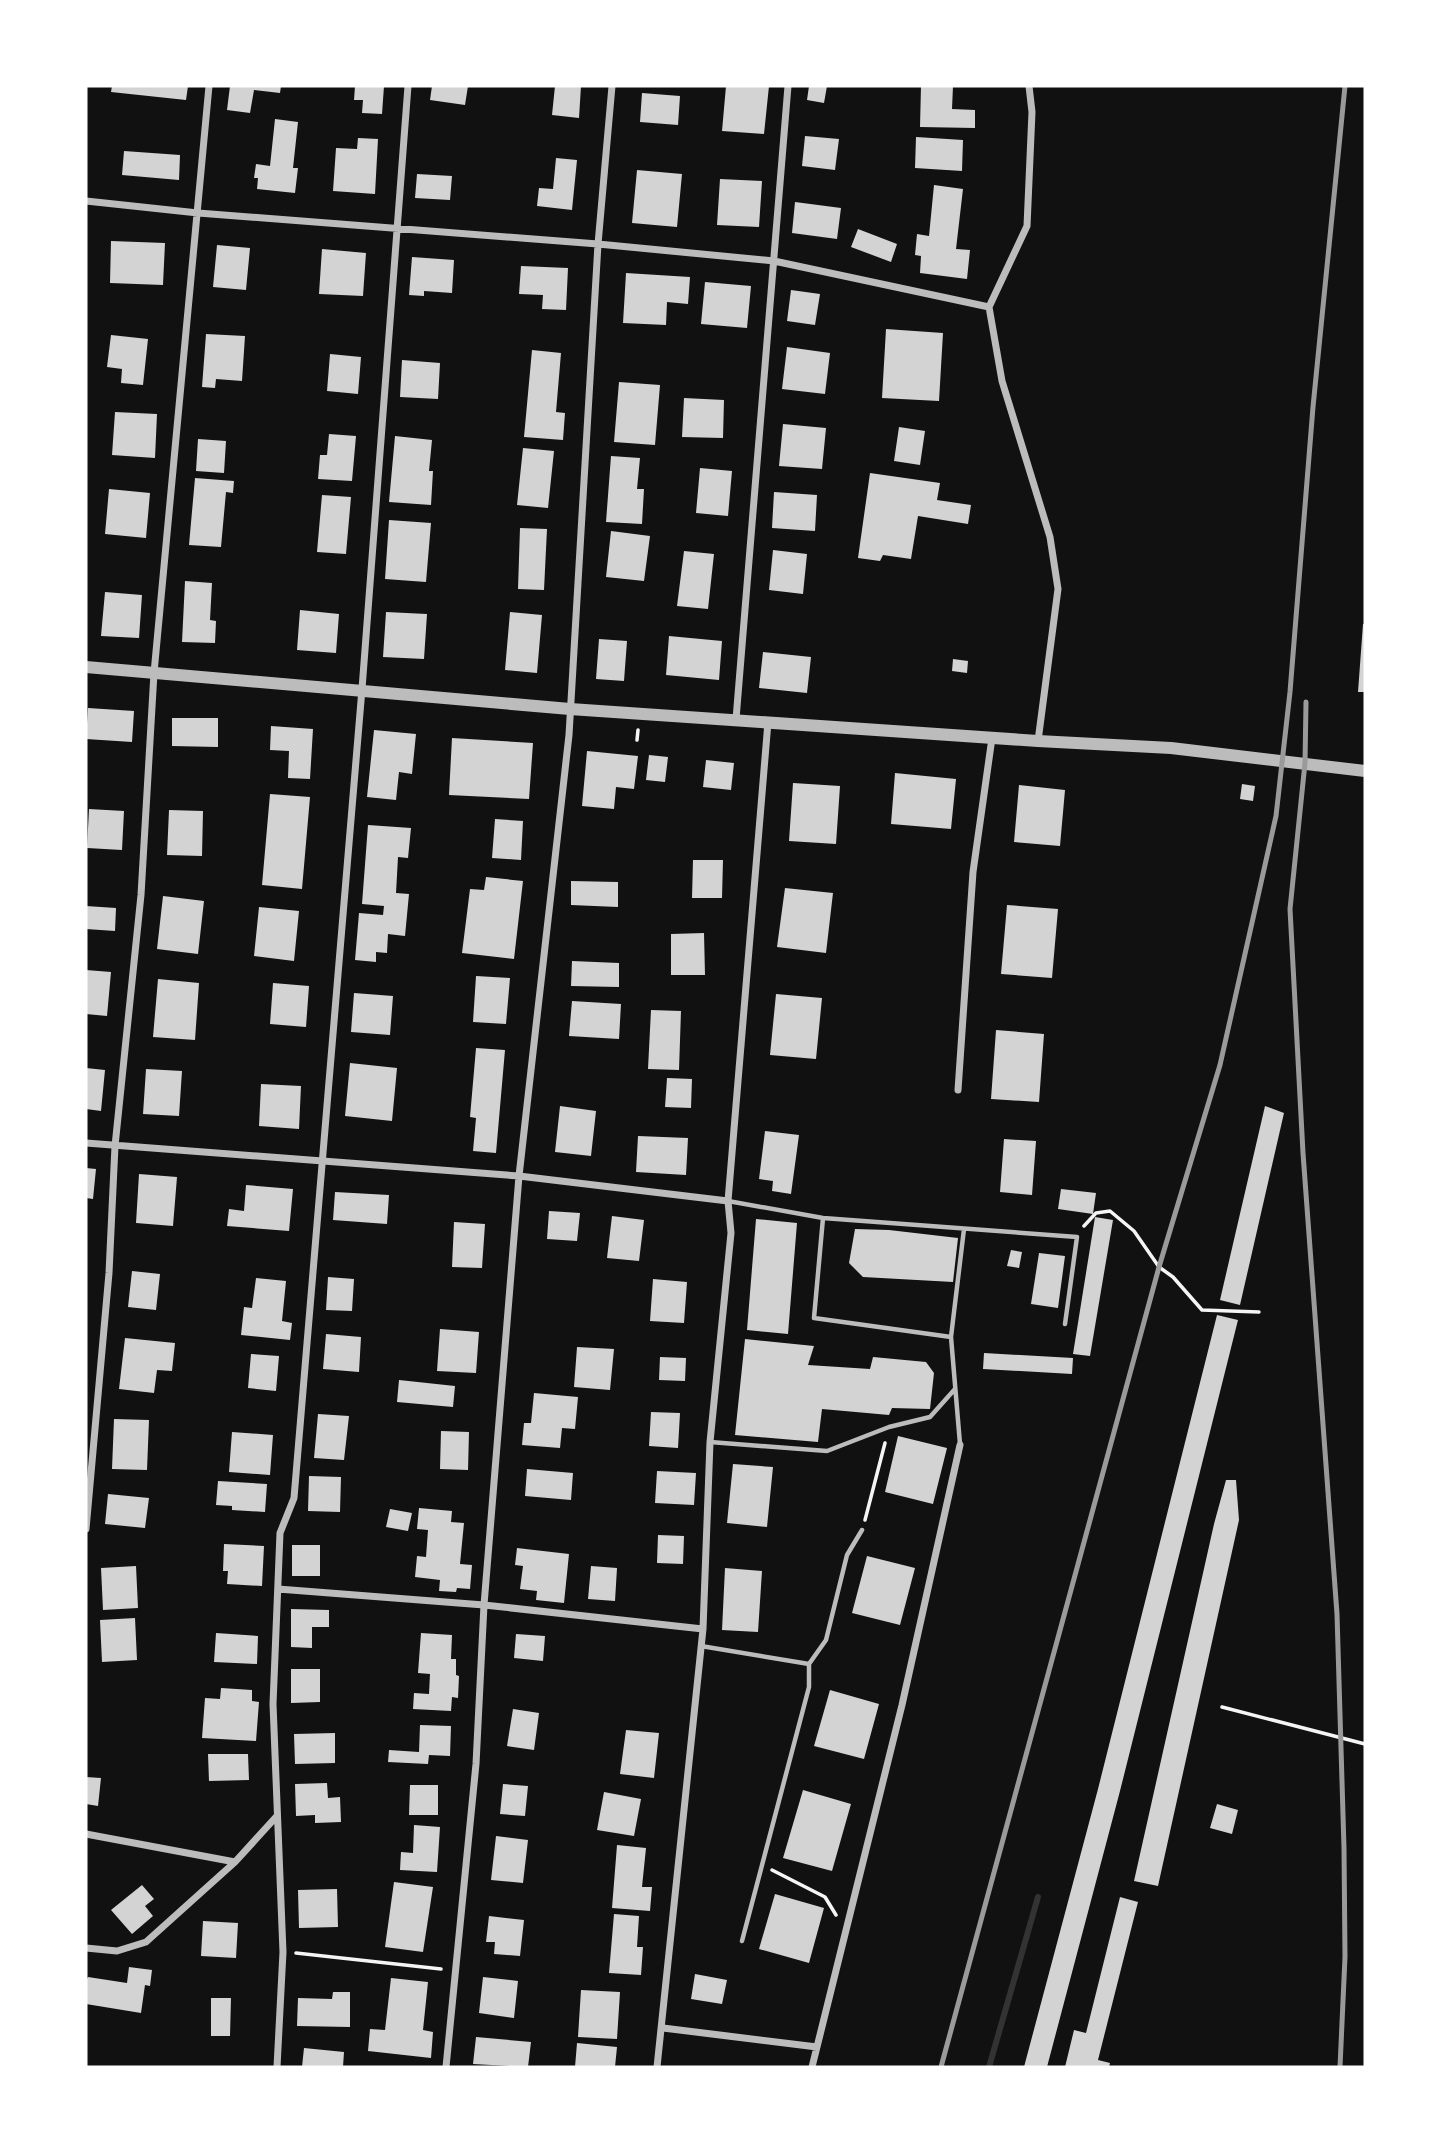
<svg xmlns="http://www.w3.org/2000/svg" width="1451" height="2153" font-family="'Fira Sans',sans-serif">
  <rect width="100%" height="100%" fill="#111"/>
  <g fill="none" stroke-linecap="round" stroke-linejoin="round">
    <path stroke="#333" stroke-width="6" d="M989 2067 1038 1897"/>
  </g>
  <path fill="#d3d3d3" d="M112 86H188L186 100 111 92Z
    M230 86H281L280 93 254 90 250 113 227 110Z
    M355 86H384L382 114 362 113 363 100H354Z
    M432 86H468L465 105 430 100Z
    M555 86H581L579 118 552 115Z
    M726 86H769L764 134 722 131Z
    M809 86H827L824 103 807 100Z
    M921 86H953L952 109 975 110V128L920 127Z
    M642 93 680 96 678 125 640 122Z
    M275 119 298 122 293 168H298L295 193 257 189 258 178H254L256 164 270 166Z
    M805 136 839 139 835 170 802 166Z
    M916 137 963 140 962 171 915 168Z
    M358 138 378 139 375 194 333 191 336 148 357 149Z
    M124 151 180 155 179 180 122 175Z
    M556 158 577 160 572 210 537 206 539 188 553 189Z
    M637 170 682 174 677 227 632 223Z
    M417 174 452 176 450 200 415 198Z
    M720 179 762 181 759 227 717 225Z
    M934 185 963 189 956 249 970 250 967 279 920 273 921 256 915 255 917 234 929 236Z
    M795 202 841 208 837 239 792 233Z
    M858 229 897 244 891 262 851 247Z
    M111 241 165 243 163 285 110 283Z
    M217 245 250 248 246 290 213 287Z
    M322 249 366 253 363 296 319 294Z
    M412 257 454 260 452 293 424 291V296L409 295Z
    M521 266 568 268 566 310 542 309 543 295 519 294Z
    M626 273 690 277 688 304 667 302 666 325 623 323Z
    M705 282 751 286 747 328 701 324Z
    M791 290 820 294 815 325 787 321Z
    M886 329 943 333 939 401 882 398Z
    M206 334 245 336 242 381 216 379 215 388 202 387Z
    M111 335 148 339 143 385 121 383 122 369 107 367Z
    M787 347 830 353 825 394 782 389Z
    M532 350 561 353 556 412 565 413 563 440 524 437Z
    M330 354 361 357 358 394 327 391Z
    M402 360 440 363 438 399 400 397Z
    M619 382 660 385 655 445 614 442Z
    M684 398 724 400 723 438 682 437Z
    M115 412 157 414 155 458 112 455Z
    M783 424 826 428 822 469 779 466Z
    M899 427 925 431 920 465 894 461Z
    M329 434 356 436 352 481 318 479 320 455H327Z
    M395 436 432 440 429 471H433L431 505 389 502Z
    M198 439 226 441 224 473 196 471Z
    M523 448 554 451 548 508 517 505Z
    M611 456 640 458 637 489H644L642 524 606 522Z
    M700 468 732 471 728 516 696 513Z
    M870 473 940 483 937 500 971 505 968 524 918 516 911 559 883 555 880 561 858 558Z
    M195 478 234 481 233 493 226 492 221 547 189 545Z
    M109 489 150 493 146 538 105 534Z
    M774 492 817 495 815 531 772 528Z
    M322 495 351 497 346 554 317 552Z
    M389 520 431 523 426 582 385 579Z
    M520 528 547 529 544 590 518 589Z
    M611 531 650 536 644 581 606 577Z
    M773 550 807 554 803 594 769 590Z
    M684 551 714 554 708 609 677 606Z
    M185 581 212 583 210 620 216 621 215 643 182 642Z
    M105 592 142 595 139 638 101 636Z
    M300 610 339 614 336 653 297 650Z
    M386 612 427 614 424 659 383 657Z
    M510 612 542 615 537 673 505 670Z
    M1363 624H1365V692H1358Z
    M669 636 722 641 719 680 666 675Z
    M599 639 627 641 624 681 596 679Z
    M763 652 811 657 807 693 759 688Z
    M953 659 968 661 967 673 952 671Z
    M88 708 134 711 132 742 86 739Z
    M172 718H218V747L172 746Z
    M271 726 313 729 310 779 288 778 289 751 270 750Z
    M374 730 416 734 412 774 399 772 396 800 367 797Z
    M452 738 533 743 529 799 449 795Z
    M587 751 638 756 634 789 616 787 614 809 582 806Z
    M649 755 668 757 665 782 646 780Z
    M706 760 734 763 731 790 703 787Z
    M895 773 956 779 951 829 891 824Z
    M793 783 840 786 836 844 789 841Z
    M1242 784 1255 786 1253 801 1240 799Z
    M1019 785 1065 790 1060 846 1014 842Z
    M270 794 310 797 302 889 262 885Z
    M89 809 124 811 122 850 87 848Z
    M169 810 203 811 202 856 167 855Z
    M495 819 523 821 521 860 492 858Z
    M368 825 411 828 408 858 398 857 396 893 409 894 405 936 388 934 387 953 376 952V962L355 960 359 913 383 915 384 906 362 904Z
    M693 860H723L722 898H692Z
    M486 877 523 881 514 959 462 953 470 889 484 890Z
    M571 881 618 882V907L571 905Z
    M785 888 833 893 826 953 777 947Z
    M163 896 204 901 198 954 157 949Z
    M1007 905 1058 909 1052 978 1001 974Z
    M86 906 116 908 115 931 86 929Z
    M259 907 299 911 294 961 254 956Z
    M704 933 705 975H671V934Z
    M572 961 619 963V987L571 986Z
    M86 970 111 972 107 1016 86 1014Z
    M476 976 510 978 506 1024 473 1022Z
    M158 979 199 983 195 1040 153 1037Z
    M273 983 309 986 306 1027 270 1024Z
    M354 993 393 996 390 1035 351 1032Z
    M776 994 822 998 816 1059 770 1055Z
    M572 1001 621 1004 619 1039 569 1036Z
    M651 1010 681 1011 679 1070 648 1069Z
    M996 1030 1044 1034 1039 1102 991 1099Z
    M476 1048 505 1050 496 1153 473 1151 476 1118 470 1117Z
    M350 1063 397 1068 392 1121 345 1116Z
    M86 1068 105 1070 101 1111 86 1109Z
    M146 1069 182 1071 179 1116 143 1114Z
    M667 1078 692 1079 691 1108 665 1107Z
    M261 1084 301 1086 299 1129 259 1126Z
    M560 1106 596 1111 591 1156 555 1152Z
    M1265 1106 1284 1113 1240 1305 1220 1300Z
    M765 1131 799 1135 791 1194 772 1191 773 1181 759 1179Z
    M638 1136 688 1138 686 1175 636 1172Z
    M1004 1139 1036 1141 1032 1195 1000 1192Z
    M86 1168 96 1169 93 1199 86 1198Z
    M139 1174 177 1177 173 1226 136 1223Z
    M246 1185 293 1189 289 1231 227 1226 229 1209 244 1211Z
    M1061 1189 1096 1193 1093 1214 1058 1209Z
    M335 1192 389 1195 387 1224 333 1220Z
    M549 1211 580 1213 577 1241 547 1239Z
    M612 1216 644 1220 639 1261 607 1258Z
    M1095 1217 1113 1220 1090 1356 1073 1354Z
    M756 1219 797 1223 788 1334 747 1330Z
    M454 1222 485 1224 482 1268 452 1267Z
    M855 1229 889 1230 958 1238 953 1282 863 1277 849 1263Z
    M1011 1250 1022 1252 1019 1268 1007 1266Z
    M1039 1253 1065 1256 1058 1308 1031 1304Z
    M132 1271 160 1274 156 1310 128 1307Z
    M328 1277 354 1279 352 1311 326 1310Z
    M256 1278 286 1281 282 1321 292 1323 290 1340 241 1335 244 1307 252 1308Z
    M653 1279 687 1282 684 1323 650 1321Z
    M1217 1315 1238 1320 1120 1791 1047 2067H1024L1098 1789Z
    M440 1329 479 1332 476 1373 437 1371Z
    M326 1334 361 1337 359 1372 323 1369Z
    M125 1338 175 1343 172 1371 157 1370 154 1393 119 1389Z
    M745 1339 814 1346 808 1365 870 1369 873 1357 926 1362 934 1373 930 1409 892 1408 889 1415 822 1409 818 1442 735 1435Z
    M577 1347 614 1349 610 1390 574 1387Z
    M984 1353 1073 1358 1072 1374 983 1369Z
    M251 1354 279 1356 276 1391 248 1388Z
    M660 1357 686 1358 685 1381 659 1380Z
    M399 1380 455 1386 453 1407 397 1402Z
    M534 1393 578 1397 575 1429 562 1428 560 1448 522 1445 524 1423H531Z
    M651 1412 680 1413 678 1448 649 1446Z
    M318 1414 349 1416 344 1460 314 1458Z
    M114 1419 149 1420 147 1470 112 1469Z
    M441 1431 469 1432 468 1470 440 1469Z
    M232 1432 273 1435 270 1475 229 1472Z
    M898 1436 947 1448 933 1504 885 1492Z
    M733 1464 773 1467 767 1527 727 1523Z
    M527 1469 573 1473 571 1500 525 1496Z
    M657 1471 696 1473 694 1505 655 1503Z
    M309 1476 341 1477 340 1512 308 1511Z
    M1226 1480H1236L1239 1520 1158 1886 1134 1881 1214 1524Z
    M218 1481 267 1484 265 1512 232 1510V1506L216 1505Z
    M108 1494 149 1498 145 1528 105 1524Z
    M419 1508 452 1511 451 1522 464 1523 460 1564 472 1565 470 1589 457 1588 456 1592 439 1591 440 1580 415 1577 417 1556 426 1557 428 1530 417 1529Z
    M390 1509 412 1513 408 1531 386 1527Z
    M658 1535 684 1536 683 1564 657 1563Z
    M224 1544 264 1546 262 1586 227 1584 228 1571H223Z
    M292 1545H320V1576H292Z
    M517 1548 569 1554 564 1603 536 1600 537 1591 520 1589 523 1566 515 1565Z
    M867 1556 915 1568 900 1625 852 1613Z
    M136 1566 138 1608 103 1610 101 1568Z
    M591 1566 617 1568 615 1601 588 1599Z
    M725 1568 762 1571 758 1632 722 1630Z
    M291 1609 329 1610V1627H312V1648L291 1647Z
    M135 1618 137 1660 102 1662 100 1620Z
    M216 1633 258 1636 257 1664 214 1662Z
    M421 1633 452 1635 451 1659H456V1675L459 1676 458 1698 452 1697 451 1711 413 1709 414 1693 429 1694 430 1674 418 1673Z
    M516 1634 545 1636 543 1661 514 1658Z
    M291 1669H320V1702L291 1703Z
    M221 1688 252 1690V1701L259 1702 256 1741 202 1738 205 1698 220 1699Z
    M830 1690 879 1704 864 1759 814 1746Z
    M513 1709 539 1713 534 1750 507 1746Z
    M420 1725 451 1726 450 1756 429 1755 428 1764 388 1762 389 1750 419 1752Z
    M626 1730 659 1733 654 1778 620 1774Z
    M335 1733V1763L295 1764 294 1734Z
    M208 1754H248L249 1780 209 1781Z
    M86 1777 101 1778 98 1806 86 1804Z
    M327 1783 328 1798 340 1797 341 1822 315 1823V1815L296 1816 295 1784Z
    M503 1784 528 1786 525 1816 500 1814Z
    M410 1785H438V1815H409Z
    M803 1790 851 1804 832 1871 783 1858Z
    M604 1792 641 1799 634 1836 597 1830Z
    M1217 1804 1238 1810 1232 1834 1210 1828Z
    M414 1825 440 1827 437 1872 400 1870 401 1852 413 1853Z
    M496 1836 528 1840 523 1883 491 1880Z
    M617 1845 646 1848 642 1887H652L650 1911 612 1908Z
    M394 1882 433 1887 423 1952 385 1947Z
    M142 1885 154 1899 145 1906 153 1916 132 1934 111 1910Z
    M337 1889 338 1927 299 1928 298 1890Z
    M775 1894 824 1908 809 1963 759 1949Z
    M1120 1897 1138 1902 1098 2060 1110 2063 1109 2067H1065L1074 2030 1086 2033Z
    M614 1914 639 1916 637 1947H643L641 1975 609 1973Z
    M489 1916 524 1920 520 1956 494 1954 495 1942H486Z
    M203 1921 238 1923 236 1958 201 1956Z
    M129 1967 152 1970 150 1986 145 1985 141 2013 86 2004V1981L88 1977 127 1983Z
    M695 1974 727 1980 722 2004 691 1999Z
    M483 1977 518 1981 514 2018 479 2013Z
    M391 1978 428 1982 423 2030 433 2032 431 2058 368 2051 370 2029 385 2030Z
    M581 1990 620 1992 617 2039 578 2037Z
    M333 1992H350V2027L297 2026 298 1998 332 1999Z
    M211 1998H231L230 2036H211Z
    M476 2037 531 2042 528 2067 473 2064Z
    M577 2043 617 2047 615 2067H575Z
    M304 2048 344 2052 343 2067H302Z"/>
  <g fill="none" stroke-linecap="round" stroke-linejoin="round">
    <path stroke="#f5f5f5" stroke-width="3.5" d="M637 740 638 730
      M1084 1226 1096 1213 1110 1211 1134 1231 1159 1267 1173 1277 1202 1310 1259 1312
      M865 1520 885 1443
      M1222 1707 1365 1744
      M772 1870 825 1897 836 1915
      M296 1953 441 1969"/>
    <path stroke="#bcbcbc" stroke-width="4.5" d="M728 1201 823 1218 1077 1237 1065 1324
      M823 1218 814 1318 951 1337
      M710 1442 827 1451 889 1427 930 1417 955 1389
      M960 1444 951 1337 964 1229
      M701 1646 809 1664
      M742 1941 809 1687V1664L826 1640 847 1555 862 1530"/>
    <path stroke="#bcbcbc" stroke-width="7" d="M1029 86 1032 112 1027 226 989 307 1002 381 1050 537 1058 589 1038 741
      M86 201 198 213 598 244 774 261 989 307
      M736 719 788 86
      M958 1090 973 872 992 738
      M86 1143 519 1176 728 1201
      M86 1529 109 1273 115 1146 141 895 154 673 209 86
      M278 1589 484 1605 703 1629
      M86 1834 235 1862 276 1817
      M86 1948 117 1951 146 1942 235 1862
      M663 2028 817 2047
      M277 2067 283 1952 273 1704 280 1533 294 1498 362 689 408 86
      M446 2067 476 1764 484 1605 519 1176 569 735 598 244 612 86
      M657 2067 703 1629 710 1442 731 1233 728 1201 768 722
      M812 2067 902 1705 960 1445"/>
    <path stroke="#bcbcbc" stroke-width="12" d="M86 667 570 709 1038 741 1171 748 1365 771"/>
    <path stroke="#9a9a9a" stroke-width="5" d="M1306 702 1305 763 1290 909 1303 1153 1337 1614 1344 1848 1345 1957 1340 2067
      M941 2067 1159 1267 1220 1065 1276 816 1290 692 1313 407 1345 86"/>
  </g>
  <rect width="1451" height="2153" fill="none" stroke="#ffffff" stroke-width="175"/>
</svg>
